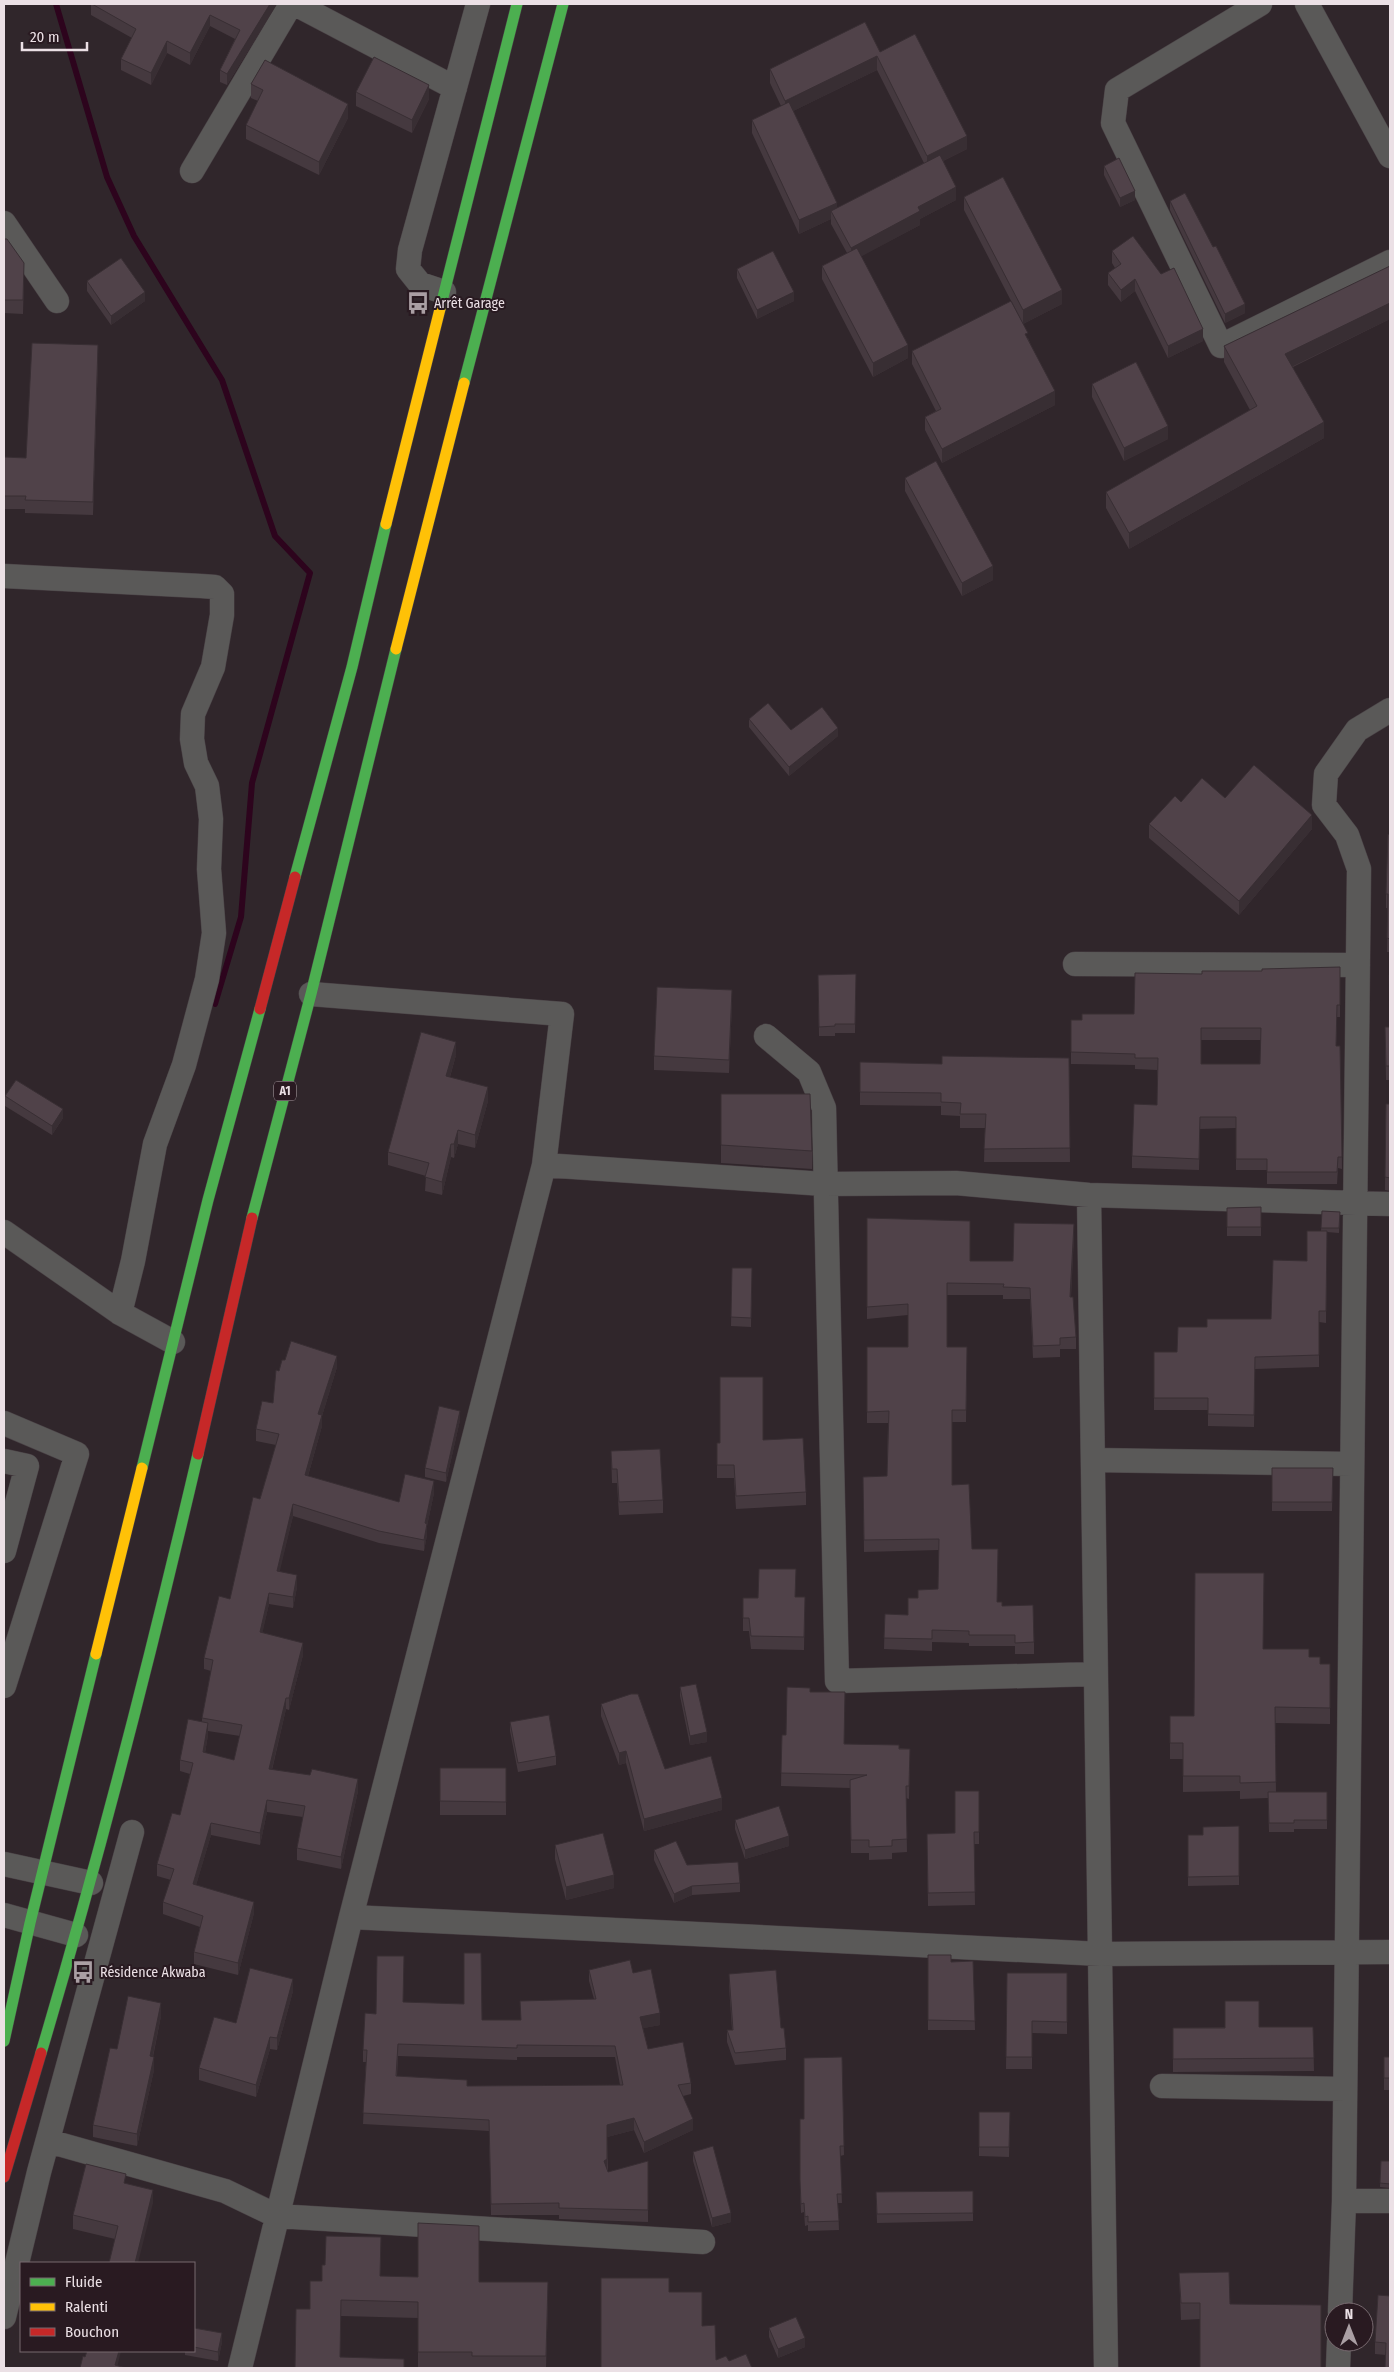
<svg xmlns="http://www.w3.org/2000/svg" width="1394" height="2372" font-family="'Fira Sans Condensed',sans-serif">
  <rect width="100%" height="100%" fill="#30262b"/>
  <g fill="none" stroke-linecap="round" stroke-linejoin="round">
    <path stroke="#2d041d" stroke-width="6" d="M56 4 107 177 134 236 222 380 275 536 310 573 252 783 241 917 215 1004"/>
    <defs>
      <path id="street" d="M295 4 455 88
        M1260 4 1117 90 1113 123 1221 346 1390 262
        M1307 4 1390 156
        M192 171 291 4
        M4 223 57 301
        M444 292 420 284 408 269 410 250 478 4
        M4 576 201 586 215 587 222 594V615L213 667 193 714 192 739 196 763 207 786 211 819 209 869 214 933 207 979 184 1065 155 1144 133 1261 120 1313
        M1075 964 1358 965
        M766 1036 809 1072 824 1108 837 1681 1095 1674
        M544 1165 824 1184 956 1183 1089 1195 1390 1204
        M1089 1195 1106 2368
        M4 1232 120 1313 173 1342
        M4 1423 77 1454 4 1686
        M1093 1460 1352 1464
        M4 1461 27 1466 4 1551
        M4 1864 91 1883
        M4 1915 76 1935
        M351 1917 1101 1954 1390 1952
        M1162 2086 1345 2089
        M48 2141 225 2191 277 2216 703 2242
        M1344 2201H1390
        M1340 2312 1344 2201 1359 869 1347 835 1324 805 1326 774 1357 730 1390 710
        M4 2317 39 2172 132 1832
        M240 2368 351 1917 544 1165 562 1014 311 994
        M1338 2368 1339 2342"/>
      <path id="fast" d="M440 309 517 4
        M464 383 563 4
        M295 877 352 667 386 524
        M252 1218 311 994 396 649
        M142 1468 208 1200 260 1009
        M4 2041 30 1923 96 1654
        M41 2053C100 1855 151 1655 198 1454"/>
      <path id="slow" d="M386 524 440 309
        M396 649 464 383
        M96 1654 142 1468"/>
      <path id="jam" d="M260 1009 295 877
        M198 1454 252 1218
        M4 2177 41 2053"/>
    </defs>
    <use href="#street" stroke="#494145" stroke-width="25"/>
    <use href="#fast" stroke="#494145" stroke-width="12"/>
    <use href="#slow" stroke="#494145" stroke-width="12"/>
    <use href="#jam" stroke="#494145" stroke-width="12"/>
    <use href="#street" stroke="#5a5958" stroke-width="24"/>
    <use href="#fast" stroke="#4caf50" stroke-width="11"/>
    <use href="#slow" stroke="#ffc107" stroke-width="11"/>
    <use href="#jam" stroke="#c62828" stroke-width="11"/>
  </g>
  <path fill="#45393f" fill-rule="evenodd" d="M91 4H277L227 85 220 82V70L235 39 210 26 190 65 167 53 151 85 121 70V59L132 38 91 15Z
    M880 52 967 149 943 161 956 200 920 219V225L861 256 908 358 873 377 822 279V266L847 253 831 224V219L799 234 752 133V120L781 106 770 83V69ZM877 70 924 163 837 208 793 111Z
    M251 84 348 118 319 175 246 139V125L258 101 251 98Z
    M356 92 429 99 412 133 356 106Z
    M1104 166 1135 200 1120 207 1104 175Z
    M964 197 1062 304 1023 324 964 210Z
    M1170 201 1213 247 1245 313 1225 323 1170 210Z
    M4 239 24 276 23 314 4 313Z
    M1112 251 1203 341 1168 358 1135 291 1121 302 1108 285V273L1115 268 1112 263Z
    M737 269 794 301 757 319 737 278Z
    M87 281 145 301 111 325 87 291Z
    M1390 319 1293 367 1324 438 1129 549 1106 508V492L1250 410 1224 362V346Z
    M1028 338 1055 405 942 463 925 430V417L936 411 912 364V351Z
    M98 358 93 515 25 513V509H4V457L26 458Z
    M1092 384 1168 439 1124 461 1092 397Z
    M905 478 993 580 962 596 905 491Z
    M749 719 791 730 838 736 789 776 749 727Z
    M1181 802 1312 829 1239 915 1149 838V824Z
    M1390 836V952H1387L1388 908H1386V894Z
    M1340 967V1017H1337L1336 1046H1340L1342 1169 1338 1168 1337 1184H1267V1170H1236V1128L1200 1129 1199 1170 1132 1168V1156L1157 1105V1070L1135 1069V1065L1071 1064V1020H1082L1134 1014 1202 974ZM1201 1040H1261L1260 1064H1201Z
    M856 974 855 1033H835V1036H819L818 975Z
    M1390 975V1080H1386L1385 1027H1390Z
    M732 1004 729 1073 654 1070V1056Z
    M456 1055 450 1077 488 1101 475 1148 458 1144 454 1158 451 1157 442 1195 425 1191 426 1176 388 1165V1152Z
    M1069 1058 1070 1162H984L985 1128H960V1116L941 1115V1106L860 1105V1062L942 1064Z
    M721 1094 812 1151V1169L721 1163Z
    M5 1096 63 1118 52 1135 5 1106Z
    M1386 1104H1390V1191L1385 1190Z
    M1261 1207V1236H1227V1208Z
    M1322 1211 1340 1212 1339 1233 1327 1232 1326 1323 1319 1322V1367L1255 1369 1254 1427 1208 1426V1410H1154V1352H1177L1207 1327 1271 1319 1307 1261 1321 1231Z
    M867 1218 970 1261H1013L1074 1235 1071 1297 1076 1337V1349H1060V1357L1033 1358 1030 1299H1003V1295H947V1347H967L966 1422H952V1485L972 1549 997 1602 1002 1606 1034 1642V1654H1015V1646H969V1643L932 1642V1651L884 1649 885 1614 908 1615 918 1598 938 1589 939 1550 864 1552 863 1477 887 1476 888 1423H867V1347H908V1315L867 1319Z
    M732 1268H752L751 1327 731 1326Z
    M337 1367 322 1416V1426L308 1476 399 1502 434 1493 427 1526V1535L424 1551 379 1543 293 1516 279 1572 297 1587 293 1608 269 1604 262 1633 303 1655 289 1710 286 1709 272 1770 358 1791 341 1869 297 1860V1848L303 1817 267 1812 260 1845 211 1835 196 1885 254 1913 238 1975 194 1964V1952L200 1927 163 1914V1902L171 1880 157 1876V1864L180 1815 190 1774 180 1771V1760L202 1722V1718L211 1671 204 1669V1658L230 1599 276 1445 256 1441V1429L273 1403ZM208 1731 240 1736 234 1760 205 1753 208 1735Z
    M460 1420 446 1482 425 1477V1468Z
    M763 1440 806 1492V1505L736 1509 734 1478H717V1443Z
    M611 1451 663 1500V1513L619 1515 617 1483H612Z
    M1272 1468H1333L1332 1511H1272Z
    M805 1597 804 1650 751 1649 749 1631H743V1598Z
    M1263 1649 1309 1657 1320 1664H1330V1724L1275 1723 1276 1792H1327V1829H1294V1832H1269L1268 1798 1240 1799V1791L1183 1792V1759H1170V1716H1194Z
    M680 1687 707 1742 690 1745 680 1696Z
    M810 1692 845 1744 910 1749 909 1799 906 1798 907 1852 892 1853V1859L869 1860V1853H851L850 1788 781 1786 782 1735H786Z
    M601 1704 665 1769 722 1810 644 1831 626 1763 619 1765 601 1716Z
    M510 1722 556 1756V1765L518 1772 510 1731Z
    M440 1768H506V1815H440Z
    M979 1791V1844H974L975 1905 928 1906 927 1834 955 1833Z
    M735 1820 789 1846 745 1859 735 1829Z
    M1239 1826V1885L1188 1886V1835H1203Z
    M555 1845 614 1888 566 1900 555 1859Z
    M654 1850 687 1865 740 1883V1892L692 1895 674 1903 654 1860Z
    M928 1955 951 1962 973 1961 975 2030H928Z
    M589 1970 633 1973 660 2025 643 2028 648 2049 691 2083V2094L683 2096 693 2130 644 2153 634 2130 607 2137 608 2172 648 2161V2222L559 2219V2215H491L489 2131 363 2124 366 2062H363V2050L376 2014 403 2002 482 2020H520L594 1999 589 1981ZM398 2056 517 2060V2057H615L620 2085 467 2086 397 2076Z
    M1007 1973H1067V2034L1032 2033V2069H1006Z
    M729 1974 786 2048V2060L735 2065 727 2042V2030H732L729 1986Z
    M293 1991 277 2050 270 2049 256 2097 199 2080V2068L236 2023Z
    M161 2016 153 2057 154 2070 137 2146 93 2137V2125L117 2049Z
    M1259 2027H1313L1314 2071 1173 2072V2028Z
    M842 2057 844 2155 840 2156 842 2203H838L839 2230 808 2231V2225L805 2226 804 2212 801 2213 800 2189V2119H804Z
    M1384 2057H1390V2090H1384Z
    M979 2112H1010L1009 2157 979 2156Z
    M693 2152 731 2222 712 2227 693 2161Z
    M1381 2161H1390V2188L1380 2187Z
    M126 2183 153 2203 115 2239 73 2229V2215Z
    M973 2191V2221L877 2223 876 2192Z
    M381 2253 380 2276 479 2282 548 2298 546 2368H418V2318L341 2316 295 2368 310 2309 322 2281Z
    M1229 2272 1200 2319 1181 2320 1179 2273Z
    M1390 2296 1386 2355 1375 2354V2342Z
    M194 2328 222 2342 218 2361 185 2355V2351H194Z
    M769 2328 805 2347 778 2358 769 2337Z"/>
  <path fill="#382e33" d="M270 4H277L227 85V74Z
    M210 15V26L190 65V53Z
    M167 41V53L151 85V73Z
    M877 56V70L785 115V101Z
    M429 85V99L412 133V120Z
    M348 104V118L319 175V162Z
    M967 136V149L927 169V156Z
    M956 187V200L920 219V225L851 262V248L918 207Z
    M1135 191V200L1120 207V198Z
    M837 203V216L831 211V219L799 234V220Z
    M1135 279V291L1121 302V290Z
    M1062 290V304L1023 324V310Z
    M145 292V301L111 325V316Z
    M794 292V301L757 319V310Z
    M1390 303V319L1285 370V354Z
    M1245 304V313L1225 323V314Z
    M1203 329V341L1168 358V346Z
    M98 345V358L93 515V502Z
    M908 345V358L873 377V363Z
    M1055 391V405L942 463V449Z
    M1324 422V438L1129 549V533Z
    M1168 426V439L1124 461V448Z
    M993 566V580L962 596V583Z
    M838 728V736L789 776V767Z
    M1312 815V829L1239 915V901Z
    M732 990V1004L729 1073V1060Z
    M456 1042V1055L446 1090V1076Z
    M488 1087V1101L475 1148V1135Z
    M63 1109V1118L52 1135V1126Z
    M458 1130V1144L454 1158V1144Z
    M451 1144V1157L442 1195V1182Z
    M1074 1224V1235L1070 1309V1297Z
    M337 1356V1367L322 1416V1426L305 1486V1475L318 1414Z
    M460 1411V1420L446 1482V1473Z
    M434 1481V1493L427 1526V1535L424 1551 425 1523Z
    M293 1504V1516L277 1583V1571Z
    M297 1575V1587L293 1608V1597Z
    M269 1593V1604L260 1644V1632Z
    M303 1643V1655L289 1710V1698Z
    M286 1698V1709L269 1781V1769Z
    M208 1723V1735L203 1764V1752Z
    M707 1732V1742L690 1745V1736Z
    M626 1751V1763L619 1765V1753Z
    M358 1779V1791L341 1869V1857Z
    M722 1798V1810L644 1831V1819Z
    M267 1800V1812L260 1845V1833Z
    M211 1823V1835L193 1896V1884Z
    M789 1836V1846L745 1859V1850Z
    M614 1875V1888L566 1900V1887Z
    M692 1886V1895L674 1903V1894Z
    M254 1902V1913L238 1975V1963Z
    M293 1979V1991L277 2050V2038Z
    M161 2003V2016L150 2069V2056Z
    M660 2013V2025L640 2029V2017Z
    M270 2037V2049L256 2097V2085Z
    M154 2057V2070L137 2146V2134Z
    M634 2118V2130L607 2137V2125Z
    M693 2119V2130L644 2153V2142Z
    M607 2159V2171L604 2161Z
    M153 2190V2203L138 2263H135Z
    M731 2213V2222L712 2227V2218Z
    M548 2282V2298L546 2368V2356Z
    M222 2333V2342L218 2361V2352Z
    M805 2338V2347L778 2358V2349Z
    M119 2351H121L117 2368 115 2365Z"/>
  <path fill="#504249" stroke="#382e33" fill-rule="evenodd" d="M92 4H270L227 74 220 70 240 30 210 15 190 53 167 41 151 73 121 59 136 29Z
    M865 22 880 52 915 34 967 136 927 156 877 56 785 101 770 69Z
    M374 57 429 85 412 120 356 92Z
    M265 60 348 104 319 162 246 125 263 90 251 84Z
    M789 102 837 203 799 220 752 120Z
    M940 155 956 187 918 207 920 211 851 248 831 211Z
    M1119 158 1135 191 1120 198 1104 166Z
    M1003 177 1062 290 1023 310 964 197Z
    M1185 193 1213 247 1216 246 1245 304 1225 314 1170 201Z
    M1133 236 1161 274 1174 268 1203 329 1168 346 1135 279 1121 290 1108 273 1121 264 1112 251Z
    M4 239H7L24 263 23 300H4Z
    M857 248 908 345 873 363 822 266Z
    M773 251 794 292 757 310 737 269Z
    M121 258 145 292 111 316 87 281Z
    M1390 266V303L1285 354 1324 422 1129 533 1106 492 1257 406 1224 346Z
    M1011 301 1028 333 1025 334 1055 391 942 449 925 417 941 409 912 351Z
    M32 343 98 345 93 502 25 500 26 496H4V457L26 458Z
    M1136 362 1168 426 1124 448 1092 384Z
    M936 461 993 566 962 583 905 478Z
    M768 703 791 730 822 707 838 728 789 767 749 719Z
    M1254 765 1312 815 1239 901 1149 824 1175 796 1181 802 1202 778 1225 798Z
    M1388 834 1390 836V939L1387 938 1388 894H1386Z
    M1340 967V1005H1337L1336 1046H1340L1342 1157H1338L1337 1172H1267V1159H1236V1117H1200L1199 1159 1132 1156 1134 1104 1157 1105 1158 1058H1135V1054L1071 1052V1020H1082V1014H1134L1135 973 1202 974V971H1262V969ZM1201 1028H1261L1260 1064H1201Z
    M856 974 855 1024H835V1026L819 1027 818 975Z
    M1389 975H1390V1066H1386L1385 1027H1390Z
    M657 987 732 990 729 1060 654 1056Z
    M421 1032 456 1042 446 1076 488 1087 475 1135 458 1130 454 1144H451L442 1182 425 1177 429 1163 388 1152Z
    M942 1056 1069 1058 1070 1148 984 1149 986 1114H960L961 1103 941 1102V1093L860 1092V1062L942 1064Z
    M16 1080 63 1109 52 1126 5 1096Z
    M721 1094H810L812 1151 721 1145Z
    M1386 1104H1390V1178L1385 1177Z
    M1261 1207V1227H1227V1208Z
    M1322 1211 1340 1212 1339 1228H1321Z
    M867 1218 970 1221V1261H1013L1014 1223 1074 1224 1070 1297H1073L1076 1337 1060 1338V1345L1033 1346 1030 1288 1003 1287 1004 1284 947 1283V1347H967L966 1410H952V1485L969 1484 972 1549H998L997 1602H1002V1606L1033 1605 1034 1642 1015 1643V1635H969V1631L932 1630V1639L884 1638 885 1614 908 1615V1598H918V1590L938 1589 939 1539 864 1540 863 1477 887 1476 889 1411 867 1412V1347H908V1304L867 1307Z
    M1307 1231H1327L1326 1311H1319V1355L1255 1357 1254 1415 1208 1414V1398H1154V1352H1177L1178 1327H1207V1319H1271L1273 1260 1307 1261Z
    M732 1268H752L751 1318 731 1317Z
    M291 1341 337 1356 318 1414 322 1415 305 1475 399 1502 405 1474 434 1481 425 1523 427 1524 424 1540 379 1531 293 1504 277 1571 297 1575 293 1597 269 1593 260 1632 303 1643 289 1698H286L269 1769 310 1775 312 1769 358 1779 341 1857 297 1848 305 1806 267 1800 260 1833 211 1823 193 1884 254 1902 238 1963 194 1952 203 1916 163 1902 174 1869 157 1864 172 1813 180 1815 193 1763 180 1760 188 1719 208 1723 203 1752 234 1760 242 1725 202 1718 213 1660 204 1658 219 1596 230 1599 253 1497 260 1499 279 1434 256 1429 262 1401 273 1403 276 1370 279 1371 282 1360H285Z
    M720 1377H763V1440L803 1438 806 1492 736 1496 734 1465H717V1443H720Z
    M439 1406 460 1411 446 1473 425 1468Z
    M660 1449 663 1500 619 1502 617 1469H612L611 1451Z
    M1272 1468H1333L1332 1502H1272Z
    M759 1569H796L795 1597H805L804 1637 751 1636 749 1618H743V1598H758Z
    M1195 1573H1264L1263 1649H1309V1657H1320V1664H1330V1708L1275 1707 1276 1782 1240 1783V1776H1183V1743H1170V1716H1194Z
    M696 1684 707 1732 690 1736 680 1687Z
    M787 1687 810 1688V1692H845L844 1744 899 1745V1749H910L909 1786H906L907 1839 892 1840V1846L869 1847V1840H851L850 1780 867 1775 781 1773 782 1735H786Z
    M631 1694H638L665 1769 711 1756 722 1798 644 1819 626 1751 619 1753 601 1704Z
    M549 1715 556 1756 518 1763 510 1722Z
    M440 1768H506V1802L440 1801Z
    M955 1791H979V1832H974L975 1892 928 1893 927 1834 955 1833Z
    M1268 1792H1327V1820H1294V1823H1269Z
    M779 1806 789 1836 745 1850 735 1820Z
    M1239 1826V1876L1188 1877V1835H1203V1827Z
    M603 1833 614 1875 566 1887 555 1845Z
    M676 1841 687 1865 738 1862 740 1883 692 1886 674 1894 654 1850Z
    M464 1953H481L482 2020H521L520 2001 596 1999 589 1970 630 1960 633 1973 651 1969 660 2013 640 2017 648 2049 683 2042 691 2083 678 2085 693 2119 644 2142 634 2118 607 2125V2159L604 2161 608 2172 648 2161V2210L559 2208V2203L491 2204 489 2120 363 2113 367 2050H363L365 2013 376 2014 377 1956H404L403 2002 464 2004ZM398 2044 517 2048V2045L615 2046 623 2085 467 2086V2080L396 2076Z
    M928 1955H951V1962L973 1961 975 2021 928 2020Z
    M250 1968 293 1979 277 2038 270 2037 256 2085 199 2068 214 2017 236 2023Z
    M776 1970 781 2028H784L786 2048 735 2053 727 2030H733L729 1974Z
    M1007 1973H1067V2022L1032 2021V2057H1006Z
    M128 1996 161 2003 150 2056 154 2057 137 2134 93 2125 110 2048 117 2049Z
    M1225 2001H1259V2027H1313L1314 2058 1173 2059V2028H1225Z
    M842 2057 844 2146H840L842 2194H837L839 2221 808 2222V2216L805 2217 804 2203 801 2204 800 2180V2119H804V2058Z
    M1384 2057H1390V2078H1384Z
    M979 2112H1010L1009 2147H979Z
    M713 2146 731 2213 712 2218 693 2152Z
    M1381 2161H1390V2184L1380 2183Z
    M86 2164 126 2174 124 2183 153 2190 135 2263H109L118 2226 73 2215Z
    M973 2191V2213L877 2214 876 2192Z
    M418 2223 479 2226V2282H548L546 2356H472V2352H418V2302L341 2300 340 2357 404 2359V2368H295L296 2309H310V2281H322V2265H325L326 2236 381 2237 380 2276 418 2277Z
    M1229 2272 1230 2304 1321 2305V2368H1200V2303H1181L1179 2273Z
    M601 2278H669V2292H702V2326L715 2325 716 2360 726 2356 729 2361 746 2354 752 2368H601Z
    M1378 2295 1390 2296V2368H1385L1386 2343 1375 2342Z
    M796 2317 805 2338 778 2349 769 2328Z
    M194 2328 222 2333 218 2352 194 2347Z
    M87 2351H119L115 2365 126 2368H80L83 2356 85 2357Z"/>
  <defs>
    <symbol id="bus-bare" viewBox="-9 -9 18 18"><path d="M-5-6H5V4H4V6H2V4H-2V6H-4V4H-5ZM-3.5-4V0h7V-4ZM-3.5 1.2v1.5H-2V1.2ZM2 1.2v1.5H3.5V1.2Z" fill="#aa9fa4" stroke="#291a21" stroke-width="2.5" paint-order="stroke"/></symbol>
  </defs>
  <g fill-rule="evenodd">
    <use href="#bus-bare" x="402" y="287" width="32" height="32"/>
    <use href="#bus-bare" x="67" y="1956" width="32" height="32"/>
  </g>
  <g text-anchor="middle" stroke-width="4" stroke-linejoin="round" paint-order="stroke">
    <rect fill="#291a21" stroke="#b1a5aa" stroke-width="1" x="274" y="1081.5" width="22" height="19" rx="4"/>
    <g font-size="12" font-weight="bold" fill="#ebe0e5">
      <text x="285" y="1095">A1</text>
    </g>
    <g font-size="14" fill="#ebe0e5" stroke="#291a21" text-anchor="start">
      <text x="434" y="308">Arrêt Garage</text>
      <text x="100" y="1977">Résidence Akwaba</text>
    </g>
  </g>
  <rect width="1394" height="2372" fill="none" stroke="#ebe0e5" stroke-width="10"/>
  <rect x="20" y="2262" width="175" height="90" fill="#291a21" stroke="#77696f"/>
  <rect x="30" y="2278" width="25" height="8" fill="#4caf50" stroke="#77696f"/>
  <text x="65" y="2287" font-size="15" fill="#ebe0e5">Fluide</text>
  <rect x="30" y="2303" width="25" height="8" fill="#ffc107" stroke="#77696f"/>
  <text x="65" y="2312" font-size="15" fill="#ebe0e5">Ralenti</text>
  <rect x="30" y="2328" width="25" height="8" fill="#c62828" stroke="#77696f"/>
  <text x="65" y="2337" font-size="15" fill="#ebe0e5">Bouchon</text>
  <g transform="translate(1349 2327)"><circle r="24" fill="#291a21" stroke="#77696f"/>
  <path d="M0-4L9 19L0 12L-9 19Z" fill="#aa9fa4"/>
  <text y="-8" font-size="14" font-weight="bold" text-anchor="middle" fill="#ebe0e5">N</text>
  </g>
  <path d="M22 42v8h65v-8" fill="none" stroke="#ebe0e5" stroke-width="2.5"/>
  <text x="30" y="42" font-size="15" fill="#ebe0e5" stroke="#291a21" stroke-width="4" paint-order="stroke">20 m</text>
</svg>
